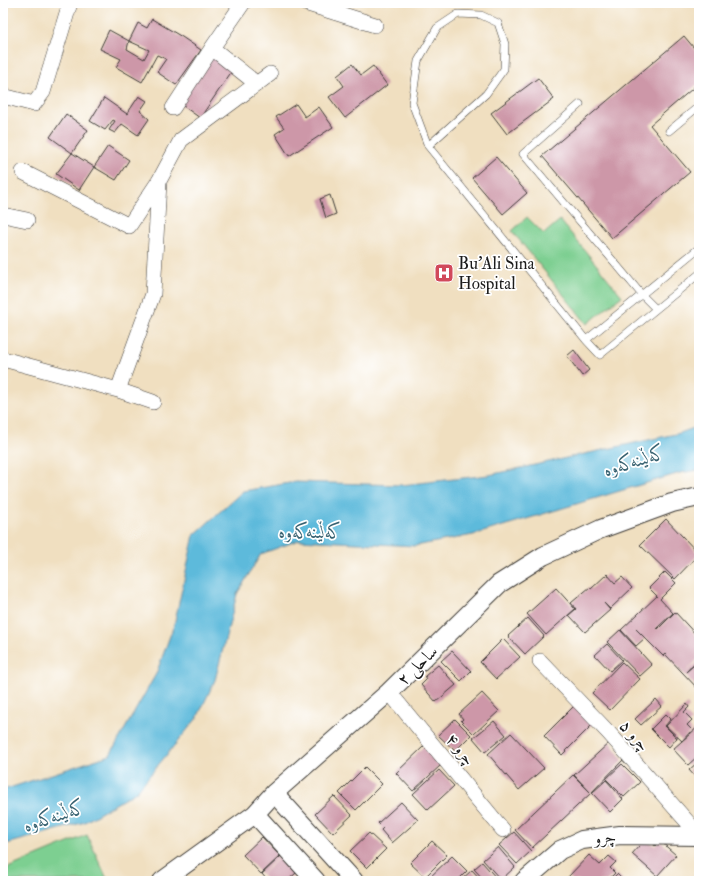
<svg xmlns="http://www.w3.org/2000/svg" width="702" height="884" font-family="'IM FELL Double Pica',Amiri,serif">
  <rect width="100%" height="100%" fill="#fff"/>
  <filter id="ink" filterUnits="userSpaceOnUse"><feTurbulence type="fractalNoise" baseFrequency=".025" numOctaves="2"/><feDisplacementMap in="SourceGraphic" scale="8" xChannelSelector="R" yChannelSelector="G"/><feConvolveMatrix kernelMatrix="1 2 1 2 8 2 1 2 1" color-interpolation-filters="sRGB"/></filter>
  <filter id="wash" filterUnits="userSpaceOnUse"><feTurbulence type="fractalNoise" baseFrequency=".012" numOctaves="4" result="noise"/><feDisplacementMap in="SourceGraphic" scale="16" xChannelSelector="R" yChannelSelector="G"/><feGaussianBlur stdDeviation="0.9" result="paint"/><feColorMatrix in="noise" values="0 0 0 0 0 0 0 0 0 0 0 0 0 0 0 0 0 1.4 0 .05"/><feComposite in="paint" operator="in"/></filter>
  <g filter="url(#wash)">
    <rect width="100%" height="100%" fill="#f0dfc0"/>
    <path fill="#7dcf91" stroke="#4c7656" d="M527 217 544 234 560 220 622 296 587 324 512 231Z
      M87 835 108 881H3V870Z"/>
    <path fill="#5dbadb" stroke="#3c6b7c" d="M699 426V470L680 473 473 535 415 546 299 540 261 554 237 594 215 680 197 718 136 792 85 822 3 845V790L110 755 156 674 174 625 194 535 243 491 295 482 402 485 489 475 680 433Z"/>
    <g id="blocks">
      <path fill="#cd97a8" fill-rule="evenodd" d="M152 19 182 37 201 50 176 85 157 72 166 59 157 55 142 82 116 67 121 59 100 49 109 30 129 41 138 23 147 28ZM129 41 149 50 144 59 127 49Z
        M684 36 699 54V83L650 125 690 172 612 238 542 156Z
        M213 54 234 68 200 118 179 103Z
        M352 64 361 75 373 66 387 85 345 118 329 97 344 86 337 76Z
        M538 78 554 99 507 134 491 113Z
        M139 96 147 101 140 111 149 119 138 135 122 124 115 133 109 130 115 121 113 120 105 130 90 121 104 98 127 114Z
        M296 104 305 117 319 107 333 127 289 156 275 134 284 128 276 117Z
        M66 114 88 130 72 153 94 167 108 146 129 160 116 180 94 167 79 190 56 174 72 153 50 137Z
        M496 157 527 193 503 214 472 178Z
        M330 195 336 214 326 218 320 199Z
        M574 350 589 370 582 376 567 356Z
        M666 519 699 554 675 579 640 545Z
        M665 572 676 583 660 599 673 613 657 628 658 629 675 612 699 638V658L686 672 699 661V690L665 654 663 656 636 629 645 638 636 646 621 630 657 596 649 588Z
        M607 574 615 583 622 577 632 588 610 609 604 603 610 610 585 632 569 615 576 609 571 603 590 587 591 589Z
        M556 588 575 609 546 635 527 614Z
        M528 618 544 636 525 654 508 636Z
        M620 630 652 665 640 676 607 642Z
        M503 639 520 657 496 679 480 662Z
        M607 644 622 660 610 671 595 655Z
        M452 651 471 671 461 681 441 661Z
        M622 662 640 679 610 710 592 693Z
        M438 665 456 685 436 702 421 685 427 679 425 676Z
        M482 693 499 711 474 734 461 721 463 719 459 714Z
        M656 699 662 706 641 725 635 719Z
        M576 704 594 723 562 755 544 736Z
        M687 704 689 707 684 712 692 720 687 725 692 730 682 741 666 726Z
        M666 714 671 719 665 726 677 738 669 747 651 729Z
        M455 719 471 735 455 751 438 735Z
        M494 721 506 735 485 752 473 738Z
        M699 726V755L688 765 673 749Z
        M511 733 544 768 519 790 488 754Z
        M610 742 623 760 591 793 574 775Z
        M424 746 441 765 413 791 396 773Z
        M699 761V781L689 770Z
        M622 764 640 782 624 797 606 779Z
        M365 767 382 784 356 810 339 793Z
        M439 770 454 786 428 810 413 794Z
        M573 775 591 793 532 848 515 830Z
        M606 780 623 799 610 812 592 793Z
        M334 796 352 815 333 833 315 814Z
        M401 802 418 820 392 843 381 830 383 828 378 823Z
        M514 832 531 851 517 864 499 845Z
        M369 833 386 849 367 868 350 851Z
        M262 837 280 856 261 874 243 855Z
        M646 838 655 846 660 841 676 855 657 876 632 854Z
        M432 841 447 855 425 877 410 863Z
        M498 847 515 867 501 880 483 860Z
        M589 855 600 865 609 856 616 862 610 868 615 873 607 881H573L568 877Z
        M281 856 296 873 287 881H268L262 874Z
        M452 856 467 871 457 881H426Z
        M482 862 498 880 497 881H485L474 869Z
        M472 870 482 881H460Z
        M617 874 624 881H610Z"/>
    </g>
  </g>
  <g filter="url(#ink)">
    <use href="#blocks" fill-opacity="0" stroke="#3c3935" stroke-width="1"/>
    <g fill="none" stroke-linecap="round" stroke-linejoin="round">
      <defs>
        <path id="service" d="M580 104 523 154 642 295 656 309
          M669 131 699 106
          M428 146 486 94 504 69 505 44 498 23 481 15 458 14 437 28 418 61 412 103 428 146 586 340 600 355 699 274
          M586 340 699 248"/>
        <path id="minor" d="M243 3 212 48 257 84
          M305 3 375 25
          M3 96 34 104 43 92 70 3
          M173 108 212 48
          M23 172 129 226 159 181 181 140 270 74
          M3 215 27 220
          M3 359 118 390 153 402
          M118 390 153 294 159 182
          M540 661 608 732 699 835
          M389 692 503 830"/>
        <path id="tertiary" d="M274 793 354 881
          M255 814 316 881
          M162 881 255 814 274 793 389 692 499 584 543 556 601 529 672 503 699 497
          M524 881 560 850 582 840 620 835 699 836"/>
      </defs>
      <use href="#service" stroke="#3c3935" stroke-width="8"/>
      <use href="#minor" stroke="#3c3935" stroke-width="16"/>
      <use href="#tertiary" stroke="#3c3935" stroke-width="20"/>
      <use href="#service" stroke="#fff" stroke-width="7"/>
      <use href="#minor" stroke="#fff" stroke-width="15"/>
      <use href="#tertiary" stroke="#fff" stroke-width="18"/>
    </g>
  </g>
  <defs>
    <symbol id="hospital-square" viewBox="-11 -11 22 22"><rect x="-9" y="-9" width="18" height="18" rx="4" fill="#d1495b" stroke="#fff"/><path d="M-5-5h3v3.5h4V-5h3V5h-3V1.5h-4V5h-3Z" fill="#fff"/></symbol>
  </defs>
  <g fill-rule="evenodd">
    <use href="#hospital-square" x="433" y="262" width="22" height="22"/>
  </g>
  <g text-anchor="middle" stroke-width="3.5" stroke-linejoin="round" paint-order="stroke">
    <g font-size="17" fill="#1c1c1c" stroke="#fff" text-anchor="start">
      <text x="458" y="269">Bu'Ali Sina<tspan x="458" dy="20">Hospital</tspan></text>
    </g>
    <g font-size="17" fill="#1c1c1c" stroke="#fff">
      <text transform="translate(417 665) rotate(-44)" y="6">ساحلی ۲</text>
      <text transform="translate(635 735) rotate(48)" y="6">چرو ۵</text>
      <text transform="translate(461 749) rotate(51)" y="6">چرو ۴</text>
      <text transform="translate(605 837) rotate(-6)" y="6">چرو</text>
    </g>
    <g font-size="18" font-style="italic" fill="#396372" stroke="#fff">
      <text transform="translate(635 461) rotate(-17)" y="6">کەڵینەکەوە</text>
      <text x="311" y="538">کەڵینەکەوە</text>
      <text transform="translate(55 816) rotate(-18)" y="6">کەڵینەکەوە</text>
    </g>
  </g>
  <rect width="702" height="884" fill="none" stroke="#fff" stroke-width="16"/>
</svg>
